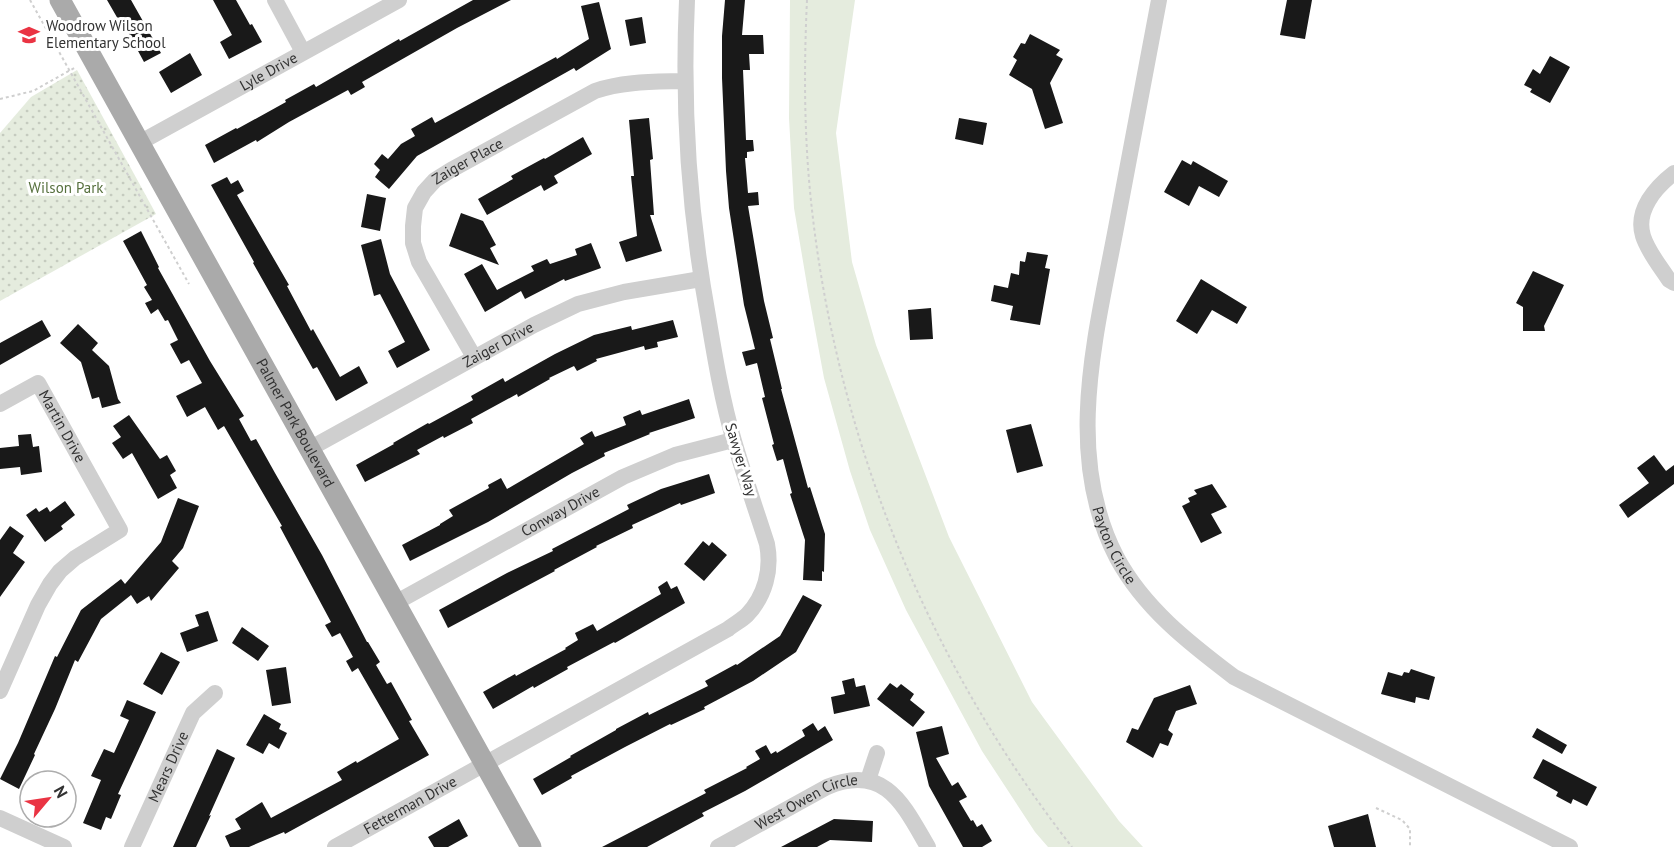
<svg xmlns="http://www.w3.org/2000/svg" width="1674" height="847" font-family="'PT Sans',sans-serif">
  <defs>
    <pattern id="park-dots" width="8" height="8" patternUnits="userSpaceOnUse" patternTransform="scale(1.5)"><rect width="8" height="8" fill="#e5ecde"/><path d="M2 2h.1M6 6h.1" fill="none" stroke="#c5cbbf" stroke-width="1.8" stroke-linecap="round"/></pattern>
  </defs>
  <rect width="100%" height="100%" fill="#fff"/>
  <path fill="#e5ecde" d="M790 0H855L836 133 852 262 876 345 949 537 1032 702 1119 821 1143 847H1048L1035 832 982 751 906 610 870 530 850 471 824 378 808 291 794 208 789 118Z"/>
  <path fill="url(#park-dots)" d="M77 70 156 214 0 301V133L31 97Z"/>
  <path fill="#191919" d="M107 0H131L161 53 144 62 124 25 122 26Z
    M213 0H236L250 25 252 24 262 42 229 59 220 42 232 35Z
    M473 0H511L457 28 362 82 365 87 351 95 348 90 289 122 257 142 256 140 214 163 205 145 236 128 237 129 286 102 285 100 314 84 316 87 399 39 400 41Z
    M725 0H745L742 35H763L764 54H749L750 70H743L746 140H753L754 151 747 152V158H745L748 193 758 192 759 205 748 206 764 301 773 338 770 339 782 389H781L808 488 810 487 825 534 824 572 822 571V581L803 580 805 540 790 494 792 493 783 459 777 461 772 445 774 444 762 398 765 397 757 363 746 366 742 352 755 349 744 305 729 208 726 171 722 78V36Z
    M1287 0H1312L1305 39 1280 35Z
    M599 2 611 49 576 71 574 68 417 156 389 189 375 177 380 170 374 164 382 154 388 159 401 144 415 136 411 129 432 117 435 123 556 57 557 59 589 39 581 6Z
    M642 17 646 43 630 46 625 20Z
    M1030 34 1060 50 1056 55 1063 59 1050 83 1063 123 1045 129 1032 89 1009 75 1017 60 1013 57 1021 43 1025 44Z
    M190 53 202 75 171 93 159 72Z
    M1550 56 1570 67 1550 103 1530 92 1532 89 1524 85 1533 69 1540 74Z
    M649 118 653 159 650 160 654 215H650L662 251 626 262 619 242 637 236 631 176H634L629 120Z
    M959 118 987 123 983 145 955 139Z
    M583 137 592 154 554 176 558 183 544 191 541 185 487 215 478 199 513 179 511 176 544 158 545 159Z
    M1182 160 1191 165 1193 161 1228 181 1219 197 1199 186 1189 206 1164 192Z
    M227 177 231 184 238 180 244 191 237 195 289 285 287 286 311 331 313 329 340 377 359 366 368 383 336 401 317 367 313 369 253 263 254 262 211 185Z
    M367 194 386 198 380 231 361 227Z
    M461 213 483 221 496 245 490 248 499 265 449 246Z
    M141 231 159 267 158 268 210 361 244 416 239 419 251 441 256 439 275 473 322 555 367 642H368L380 662 376 665 387 684 391 682 412 720 409 721 429 755 285 834 284 832 249 847H230L225 836 241 829 235 819 262 802 271 818 342 780 337 772 356 761 357 763 399 739 358 668 352 672 346 661 353 657 340 633 332 637 325 625 331 622 280 527 282 526 224 426 218 430 205 407 187 417 176 396 202 383 189 360 181 364 170 344 178 340 168 320 165 321 158 309 151 314 145 303 152 300 144 287 147 285 123 241Z
    M381 239 390 274 430 350 397 368 388 351 405 342 380 294 374 296 361 245Z
    M591 243 601 268 565 281 564 279 525 299 521 291 485 312 464 274 482 264 497 290 534 271 531 266 547 259 550 264 577 255 575 249Z
    M1027 252 1048 255 1045 268 1050 269 1040 325 1010 320 1013 306 991 301 994 285 1008 288 1011 273 1019 275 1020 261 1025 262Z
    M1533 271 1564 285 1544 326 1545 331H1523V307L1516 303Z
    M1201 279 1247 307 1237 324 1212 310 1197 334 1176 321Z
    M931 308 933 339 910 340 908 310Z
    M42 320 51 336 0 365V343Z
    M673 320 678 337 657 342 658 347 645 350 644 346 596 359 597 361 577 371 574 366 549 378 550 379 518 397 517 394 471 419 473 423 444 438 443 436 417 450 420 454 365 482 356 465 394 444 393 443 428 423 429 424 473 400 471 396 503 378 505 382 555 354 594 335 631 326 632 330Z
    M78 324 98 343 92 350 109 366 118 399 121 403 102 408 99 397 92 399 81 362 60 343Z
    M689 399 695 418 649 433 650 434 604 453 605 456 572 473 488 522 410 561 402 545 440 525V524L453 516 449 510 489 488 488 485 501 478 507 489 584 444 580 438 592 431 595 437 626 425 623 417 640 410 642 415Z
    M129 415 160 459 167 455 176 471 170 475 177 488 158 499 132 453 123 459 112 443 121 437 113 426Z
    M1031 424 1043 466 1017 473 1006 430Z
    M31 434 33 447 39 446 42 472 21 475 20 467 0 469V448L19 446 18 435Z
    M1654 455 1666 471 1674 465V484L1628 518 1619 505 1649 483 1637 468Z
    M709 474 715 493 681 505 680 503 632 525 633 528 596 546 597 547 554 570 555 571 448 628 439 610 507 573 553 551 552 549 629 509 627 505 661 489Z
    M1212 484 1227 507 1211 514 1222 533 1201 543 1182 506 1190 502 1188 498 1197 494 1194 490Z
    M178 498 199 506 183 548 172 561 179 568 151 601 149 596 137 604 131 595 101 619 78 662 75 660 55 709 34 754 35 755 19 789 0 779 18 743 55 656 57 657 81 610 121 579 125 584 161 542Z
    M65 501 75 515 61 526 63 529 45 542 26 515 36 508 39 512 47 507 50 512Z
    M10 526 24 536 13 553 25 562 0 597V540Z
    M703 541 709 546 712 542 727 555 704 581 684 564Z
    M667 581 671 589 677 586 685 603 615 643 614 642 567 667 568 669 534 688 533 686 493 709 483 692 515 674 516 676 566 649 565 648 578 640 575 633 593 624 597 631 661 594 658 587Z
    M803 595 822 605 796 652 753 681 704 707 705 709 671 725 670 724 625 747 571 776 572 778 542 795 533 779 571 757 570 756 616 730V729L648 712 649 715 708 686 705 681 736 664 737 665 780 636Z
    M208 611 218 641 187 652 180 633 199 626 195 615Z
    M242 627 269 646 258 661 232 643Z
    M161 652 180 662 162 695 143 684Z
    M286 667 291 703 272 706 266 670Z
    M1411 669 1435 677 1429 700 1416 697 1415 703 1381 694 1388 672 1402 676 1404 672 1409 673Z
    M854 678 856 687 865 685 870 706 834 714 831 697 845 694 842 681Z
    M890 683 897 688 901 684 914 694 910 700 925 712 913 727 877 699Z
    M1190 685 1197 704 1176 711 1168 730 1173 734 1168 746 1160 743 1153 758 1126 742 1132 728 1138 730 1154 698Z
    M127 700 156 712 118 794 121 795 111 819 106 817 101 830 83 823 101 780 91 776 104 749 114 753 129 720 120 716Z
    M264 714 281 724 279 729 287 733 279 749 269 743 263 754 246 745Z
    M813 723 818 731 825 726 833 740 745 791 702 813 704 816 647 847H602L706 793 704 790 747 768 746 767 760 759 755 751 766 745 771 754 776 751 777 753 805 736 802 730Z
    M942 726 949 754 936 758 952 786 958 782 967 797 959 801 971 821 973 820 977 827 982 824 992 841 982 847H963L929 786 916 732Z
    M1537 728 1567 745 1562 754 1532 737Z
    M217 749 235 758 209 816 211 815 196 847H173Z
    M1543 759 1597 787 1587 806 1573 799 1571 804 1556 796 1558 792 1533 778Z
    M1368 814 1376 847H1334L1328 826Z
    M459 819 468 836 448 847H434L428 837Z
    M834 819 873 821 872 842 830 840 817 847H781Z"/>
  <g fill="none" stroke-linecap="round" stroke-linejoin="round">
    <path stroke="#cfcfcf" stroke-width="2" stroke-dasharray="3 3" stroke-linecap="butt" d="M30 0 189 284
      M807 0C804 63 804 128 810 191 833 429 925 659 1072 847
      M0 99 33 91 76 67
      M1376 808 1402 820 1410 829V847"/>
    <g stroke="#cfcfcf" stroke-width="16">
      <path d="M275 0 303 52"/>
      <path id="s1" d="M1159 0C1145 76 1130 152 1116 228 1096 335 1063 455 1117 558 1144 608 1189 643 1234 677L1570 847"/>
      <path id="s2" d="M139 143 399 0"/>
      <path d="M1674 173C1656 187 1635 210 1643 236 1648 252 1660 266 1669 280L1674 283"/>
      <path id="s3" d="M474 357 419 262 413 243V226L415 208 424 192 435 180 451 170 595 91C624 81 655 82 685 81"/>
      <path id="s4" d="M0 404 38 383 120 530 75 558 60 571 50 584 38 605 0 691"/>
      <path id="s5" d="M309 449 534 325 578 304 624 292 701 279"/>
      <path id="s6" d="M395 603 623 477 675 455 733 440"/>
      <path d="M868 780 877 753"/>
      <path d="M0 818 64 847"/>
      <path id="s7" d="M132 847 193 713 215 693"/>
      <path id="s8" d="M335 847 728 629C734 624 742 620 747 615 765 596 772 570 767 544 756 510 744 475 734 441 722 400 715 358 708 316 689 212 682 106 687 0"/>
      <path id="s9" d="M718 847 827 787C885 763 903 804 928 847"/>
    </g>
    <path stroke="#aaa" stroke-width="21" id="s10" d="M60 0 531 847"/>
  </g>
  <defs>
    <symbol id="school-bare" viewBox="-9 -9 18 18"><path d="M0-5L7-2L0 1L-7-2ZM-4 1L0 2.5L4 1V4Q0 6-4 4Z" fill="#ea3443" stroke="#fff" stroke-width="2.5" paint-order="stroke"/></symbol>
  </defs>
  <g fill-rule="evenodd">
    <use href="#school-bare" x="14" y="20" width="30" height="30"/>
  </g>
  <g text-anchor="middle" stroke-width="6" stroke-linejoin="round" paint-order="stroke">
    <g font-size="15" fill="#323232" stroke="#fff" text-anchor="start">
      <text x="46" y="31">Woodrow Wilson<tspan x="46" dy="17">Elementary School</tspan></text>
    </g>
    <g font-size="15" fill="#323232" stroke="#fff">
      <text dy="5" stroke="none"><textPath href="#s2" startOffset="148">Lyle Drive</textPath></text>
      <text dy="5" stroke="none"><textPath href="#s3" startOffset="237">Zaiger Place</textPath></text>
      <text dy="5" stroke="none"><textPath href="#s5" startOffset="216">Zaiger Drive</textPath></text>
      <text dy="5" stroke="none"><textPath href="#s10" startOffset="484">Palmer Park Boulevard</textPath></text>
      <text dy="5" stroke="none"><textPath href="#s4" startOffset="93">Martin Drive</textPath></text>
      <text transform="translate(741 460) rotate(73)" y="5">Sawyer Way</text>
      <text dy="5" stroke="none"><textPath href="#s6" startOffset="189">Conway Drive</textPath></text>
      <text dy="5" stroke="none"><textPath href="#s1" startOffset="556">Payton Circle</textPath></text>
      <text dy="5" stroke="none"><textPath href="#s7" startOffset="88">Mears Drive</textPath></text>
      <text dy="5" stroke="none"><textPath href="#s9" startOffset="100">West Owen Circle</textPath></text>
      <text dy="5" stroke="none"><textPath href="#s8" startOffset="86">Fetterman Drive</textPath></text>
    </g>
    <g font-size="15" fill="#56703d" stroke="#fff">
      <text x="66" y="193">Wilson Park</text>
    </g>
  </g>
  <g transform="translate(48 799) rotate(61)"><circle r="28" fill="#ffffff" stroke="#adadad" stroke-width="1.5"/>
  <path d="M0-4.5L10 22L0 15L-10 22Z" fill="#ea3443"/>
  <text y="-9" font-size="16" font-weight="bold" text-anchor="middle" fill="#323232">N</text>
  </g>
</svg>
